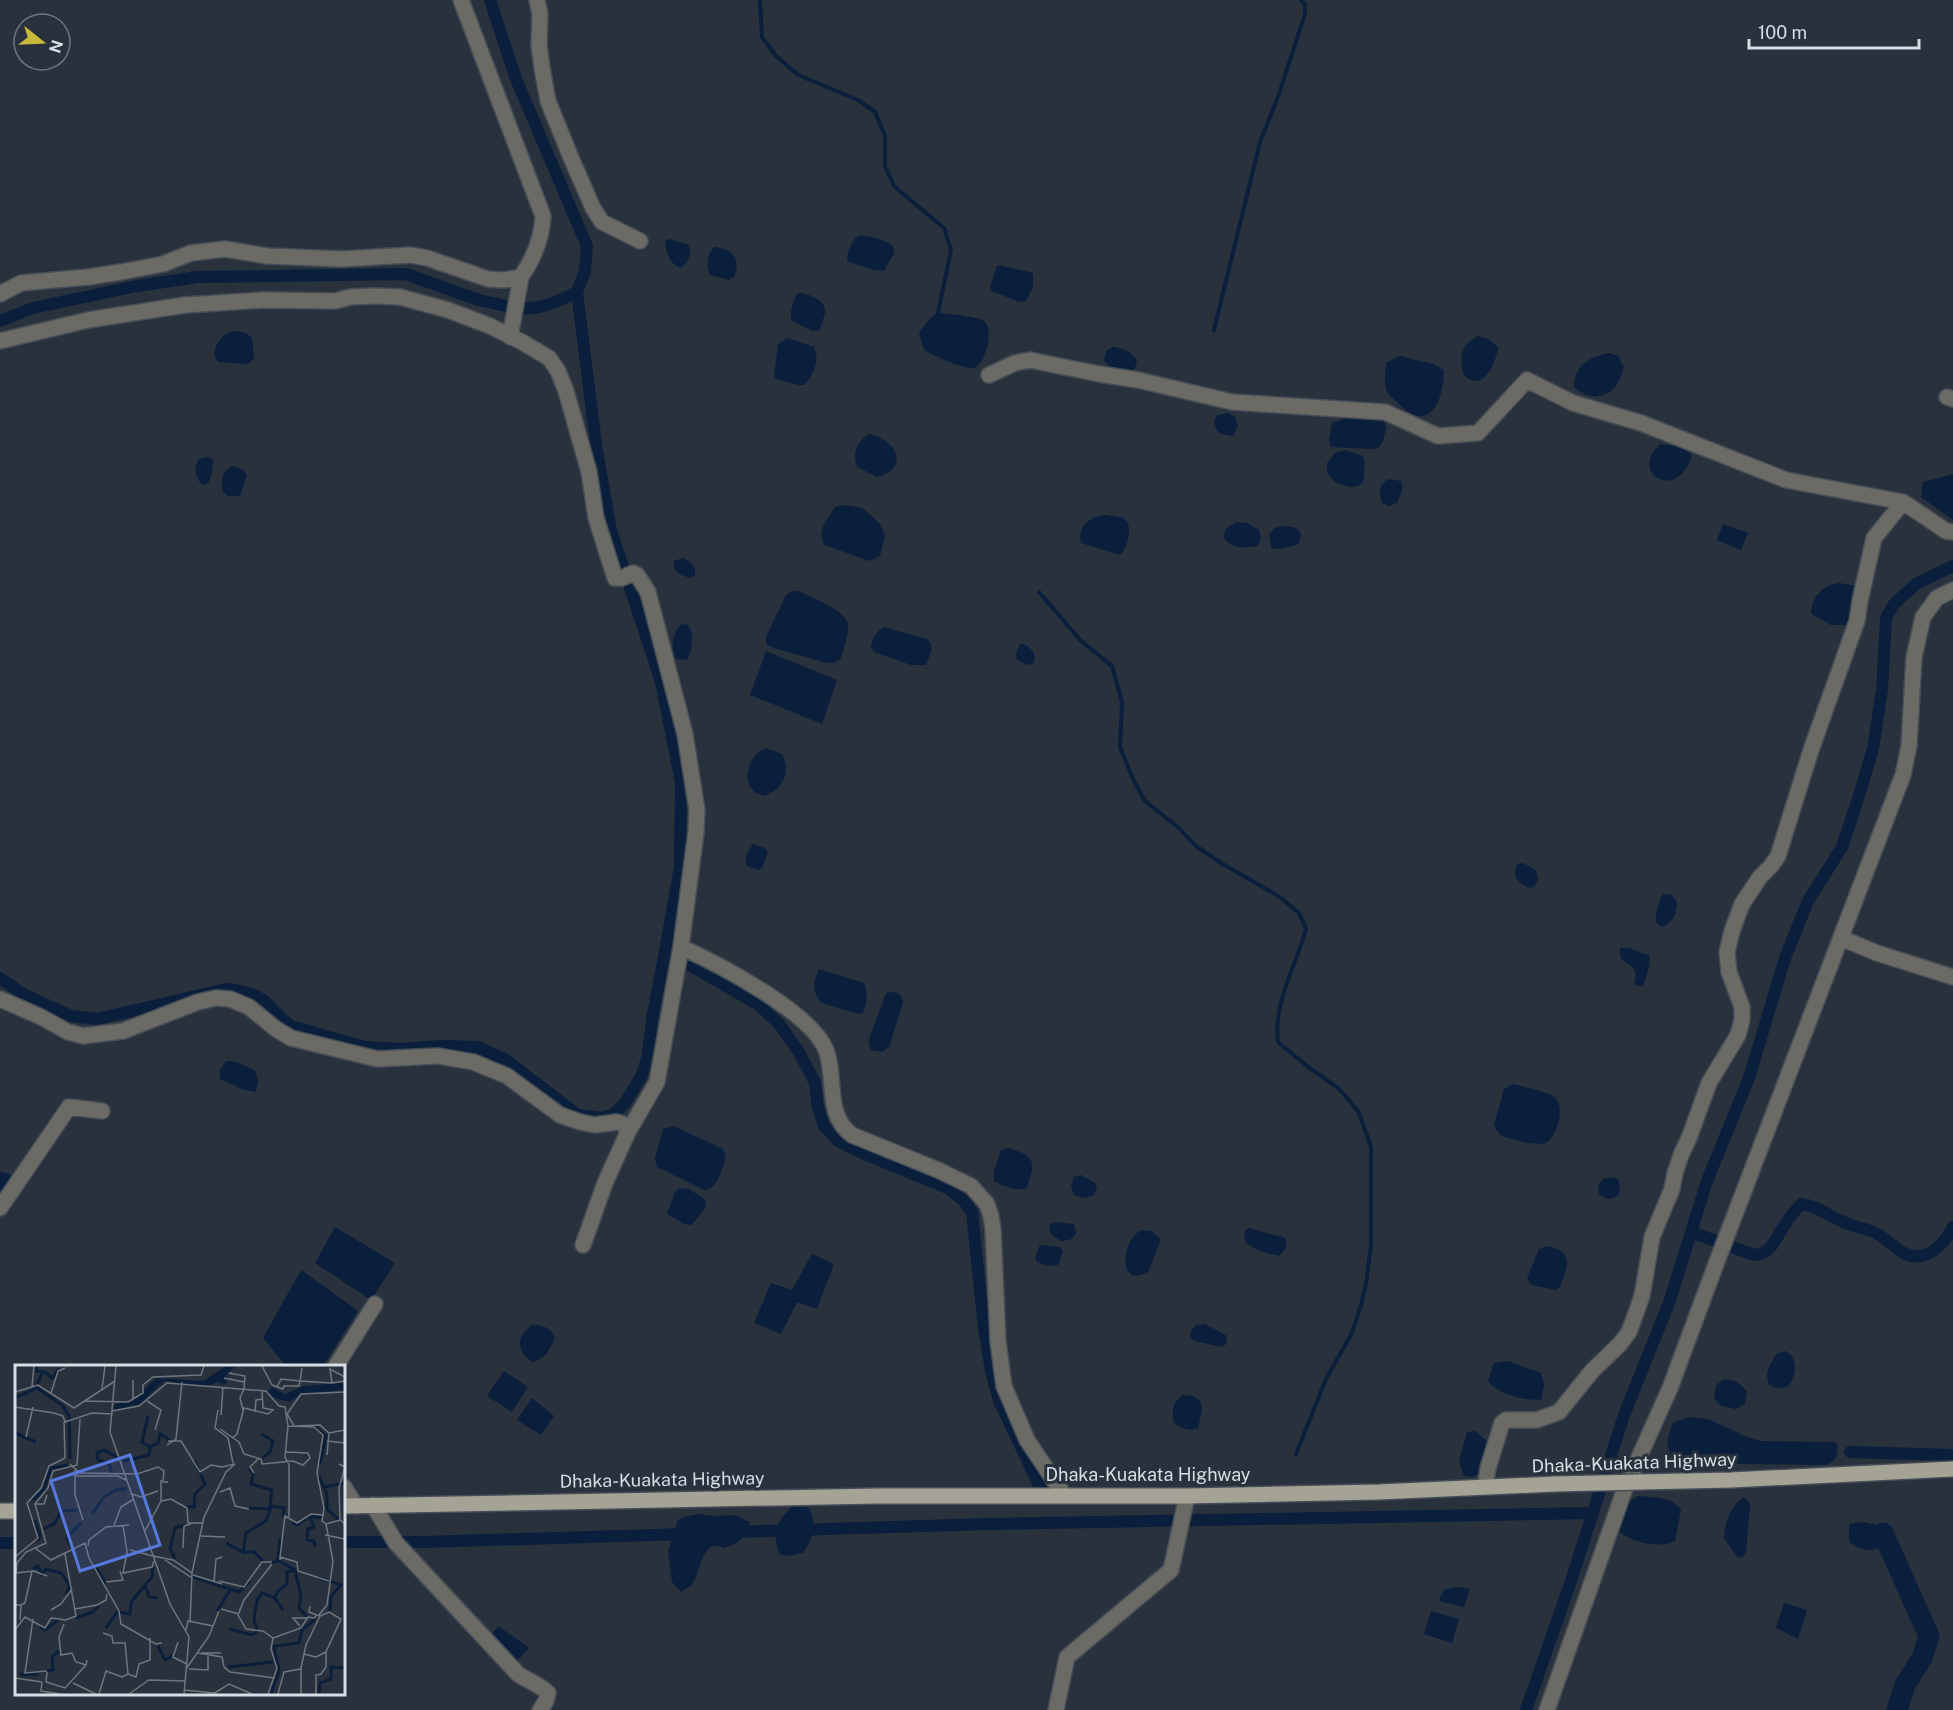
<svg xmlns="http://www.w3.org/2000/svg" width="1953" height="1710" font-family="'Public Sans',sans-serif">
  <rect width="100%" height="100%" fill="#29313c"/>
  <path fill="#091f3c" d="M858 236C869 235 885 240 893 246L894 253 884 271 873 270 847 261C847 253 851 241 858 236Z
    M670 239 689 245C692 255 688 262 681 268 669 264 667 253 665 242L666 240Z
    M714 247C732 248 742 260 734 277L729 280 710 275C706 266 707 254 714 247Z
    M997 265 1030 272 1033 274V287L1026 301 1019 302 992 291 990 287Z
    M798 293C804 293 807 294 813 297 832 306 824 313 820 330L812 331 792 321C789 314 793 299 798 293Z
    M938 313C949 314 976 316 984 321 995 329 985 368 972 368 960 368 935 356 924 350L919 333 930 318Z
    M235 331 246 333 252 338 254 358 248 364 218 362 214 355C216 342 222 333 235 331Z
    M1478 336 1488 339 1498 347C1497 359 1485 391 1467 378 1463 375 1462 370 1462 366 1459 351 1466 342 1478 336Z
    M788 338 814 347C820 360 814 375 804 385H799L776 379 774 376 778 344Z
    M1112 347C1121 347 1132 352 1137 360L1135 368 1128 373C1117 371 1110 370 1104 360L1106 351Z
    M1609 353 1618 356 1624 367C1622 371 1621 377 1619 381 1610 399 1588 401 1574 387 1575 365 1588 357 1609 353Z
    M1400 356 1433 364 1444 370C1444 399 1430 436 1398 403 1394 399 1388 395 1386 389 1384 379 1385 371 1387 362Z
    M1228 413 1235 417 1238 425 1233 436C1221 434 1216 434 1214 420L1218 415Z
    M1347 417H1359L1384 421 1386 428 1383 441 1378 448 1370 449 1331 447 1329 440 1332 423Z
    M870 434C896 440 911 468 877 477L857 467C852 454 857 440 870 434Z
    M1660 444 1682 447 1692 455C1680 497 1641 480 1651 456 1652 452 1657 448 1660 444Z
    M1345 450 1363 456C1365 461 1365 465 1364 470 1364 475 1365 481 1361 484 1354 491 1335 484 1330 477 1327 473 1327 468 1327 463L1335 453Z
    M207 457 213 459 212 472 209 483 202 485C195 476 193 469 199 459Z
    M234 466 244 471 247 475 240 496H228L223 492C221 481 221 469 234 466Z
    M1953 474V520L1921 497 1923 482Z
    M1388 479 1401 481 1403 488 1397 503 1389 506 1382 503C1379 492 1378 486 1388 479Z
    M844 505 863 508 880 524 885 535 880 556 869 561 825 545C815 532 828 519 835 507Z
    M1106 515C1111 516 1120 516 1125 519 1133 526 1128 548 1120 555L1081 543C1077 526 1090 516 1106 515Z
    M1236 522 1247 523 1259 530 1261 538 1258 546C1244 548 1232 550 1223 537L1226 529Z
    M1723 524 1748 533 1741 550 1717 540Z
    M1281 526C1290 527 1299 525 1301 536L1298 544C1289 547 1280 551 1271 548L1269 535 1274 528Z
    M683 558C691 562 696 565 695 575L691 578C681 575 672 573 674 561Z
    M1839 583 1857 586 1850 621 1845 625H1831L1811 614C1812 597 1822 585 1839 583Z
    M792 591H798C811 597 848 611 848 625 849 636 843 648 841 659L833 663H827L773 648 766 644V637L786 595Z
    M682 624 688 625C695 635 692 650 687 660L676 659C670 649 672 632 682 624Z
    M884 627 927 639C936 646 929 656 926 665H911L874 652 871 647C872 639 877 630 884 627Z
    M1020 644H1024C1032 649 1038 654 1033 664L1028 665 1017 660 1016 653Z
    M766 651 837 680 822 724 750 695Z
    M766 748 782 754C791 772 784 788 765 796 765 796 756 793 756 793 739 781 750 754 766 748Z
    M753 844 765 848 768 852 762 868 759 870 747 866C743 858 749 850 753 844Z
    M1523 863 1536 870 1538 880 1534 887 1528 888C1518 882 1510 875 1518 864Z
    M1663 894 1672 895 1677 902C1677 913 1673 923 1662 927L1656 922C1656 911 1658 903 1663 894Z
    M1620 948H1629L1650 956 1649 967 1643 986 1634 985C1642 957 1617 971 1620 948Z
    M819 969 864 983C868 992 867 1004 863 1013L858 1014 822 1003C812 994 813 981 819 969Z
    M894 992C900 994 903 996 903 1003L889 1047 882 1052 871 1050 869 1044V1039L885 996 886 993Z
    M226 1061H233L255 1070 258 1081 256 1092 242 1089 220 1079V1070Z
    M1513 1084C1524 1087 1544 1091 1553 1096 1566 1105 1558 1134 1547 1142 1541 1147 1511 1140 1503 1136 1498 1134 1496 1129 1494 1125L1504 1089Z
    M673 1126 723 1149 726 1157C722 1168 718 1190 704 1190L657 1167 655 1158 663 1129Z
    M1008 1148C1037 1156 1035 1162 1027 1188 1017 1192 1003 1186 994 1181V1171L1001 1150Z
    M0 1171 13 1176 0 1199Z
    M1081 1175 1094 1182 1097 1187 1094 1195 1085 1198 1074 1195 1071 1186 1074 1177Z
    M1611 1177 1618 1179 1620 1188 1619 1194C1611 1201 1607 1200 1599 1194L1598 1186 1603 1179Z
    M679 1188 689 1189 706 1200 705 1208 692 1225 684 1224 667 1214 675 1192Z
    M1055 1222 1074 1224 1076 1233 1072 1239 1061 1241 1051 1235 1049 1225Z
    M335 1227 395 1263 371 1300 315 1263Z
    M1249 1228 1285 1238C1289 1246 1284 1251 1279 1256L1260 1251 1247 1244 1244 1237 1245 1231Z
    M1141 1230 1151 1231 1160 1238V1242L1148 1272C1117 1289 1121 1241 1141 1230Z
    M1040 1245 1060 1247 1063 1251 1058 1265 1048 1266 1037 1262 1035 1257Z
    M1547 1246C1575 1252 1568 1265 1560 1287L1556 1290 1531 1285 1527 1278 1539 1249Z
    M812 1254 834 1264 817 1309 797 1302 781 1334 754 1323 771 1283 792 1290Z
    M301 1270 358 1311 323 1366H286L263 1338Z
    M1205 1324 1227 1336 1226 1344 1222 1347 1194 1341 1190 1337 1191 1331 1196 1325Z
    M532 1325C542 1325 550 1327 555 1337 550 1349 546 1359 532 1362L524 1355 519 1344 523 1333Z
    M1785 1351C1799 1357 1797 1377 1787 1387L1777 1388 1769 1385 1767 1376 1768 1369 1776 1354Z
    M1508 1361 1541 1373 1544 1385 1541 1400C1523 1400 1499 1395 1488 1381L1494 1363Z
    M504 1371 528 1387 512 1412 487 1396Z
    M1725 1379C1735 1380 1741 1383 1747 1392L1745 1404 1736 1409 1721 1406 1714 1398 1716 1385Z
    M1182 1395 1193 1396 1201 1402 1202 1411 1198 1428C1189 1432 1181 1428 1174 1423 1171 1410 1173 1403 1182 1395Z
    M532 1398 554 1416 541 1435 517 1420Z
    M1689 1417 1708 1419 1745 1436 1761 1441 1834 1442 1837 1443C1838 1453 1837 1462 1826 1465L1675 1463C1665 1447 1666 1440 1673 1423Z
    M1475 1431 1488 1442 1481 1472 1473 1477 1464 1476 1459 1461 1467 1432Z
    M1638 1496C1653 1498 1672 1496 1681 1510L1675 1541C1659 1549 1632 1543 1618 1530L1627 1503Z
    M1744 1497 1750 1504 1746 1553 1742 1558 1736 1556 1724 1538C1725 1521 1730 1507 1744 1497Z
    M793 1506 808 1507C818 1521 813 1540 803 1553L789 1556 779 1554C772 1530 776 1522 793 1506Z
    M699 1514 714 1516 736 1515 750 1522C744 1540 741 1542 724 1548 702 1537 701 1570 693 1583 691 1587 685 1589 681 1592L672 1582 668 1551 678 1520 684 1517Z
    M1863 1522 1881 1526 1883 1536 1880 1547C1868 1553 1860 1549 1849 1542V1524Z
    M1458 1587 1470 1589 1464 1607 1439 1601 1441 1595 1445 1589Z
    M1784 1603 1807 1610 1798 1639 1776 1628Z
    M1431 1611 1459 1619 1452 1643 1424 1634Z
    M498 1626 529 1648 513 1665 487 1640Z"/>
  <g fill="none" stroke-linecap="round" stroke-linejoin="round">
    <path stroke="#091f3c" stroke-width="4" d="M760 0 762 37 776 56 798 75 858 100 875 112 885 136V166L894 186 944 228 951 250 938 313
      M1214 330 1260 142 1278 97 1305 14V4L1301 0
      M1039 592 1080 640 1112 666 1122 702 1120 747 1133 779 1145 801 1179 828 1196 846 1221 863 1280 897 1299 913 1306 929C1296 966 1273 1003 1278 1042L1307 1066 1338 1088 1349 1100 1359 1113 1371 1147V1245L1366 1284 1361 1305 1352 1333 1326 1379 1296 1454"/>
    <path stroke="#091f3c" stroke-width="12" d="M490 0 516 79 587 246 585 271 577 292C558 301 542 310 521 308
      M577 292 597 451 611 530 661 682 681 782 680 867 665 951 759 1005 780 1025 799 1052 815 1083 818 1107 824 1126 838 1141 862 1153 947 1188 964 1201 972 1212 984 1328 991 1371 999 1401 1040 1487
      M0 321 33 308 137 286 198 277 406 274 479 300 515 308
      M0 978 23 994 71 1016 97 1019 226 989C239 991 252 992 263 1000 273 1007 280 1019 291 1026L365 1047 400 1049 443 1046 478 1047 506 1060 578 1115 601 1118 614 1114 625 1103 641 1077 647 1059 653 1014 665 951
      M1691 1232 1754 1255C1773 1254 1776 1236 1786 1223 1790 1216 1796 1210 1801 1204 1818 1206 1829 1216 1844 1222 1855 1228 1869 1228 1879 1235 1887 1240 1894 1247 1902 1252 1924 1265 1943 1246 1953 1227
      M1850 1452 1953 1455
      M732 1532 989 1524 1593 1513
      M344 1542H423L687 1534
      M0 1543H16
      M1526 1710 1572 1578 1624 1415 1669 1303 1707 1181 1749 1078 1785 958 1808 901 1842 847 1857 802 1873 749 1882 690 1886 618 1894 604 1916 584 1953 566"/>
    <path stroke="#091f3c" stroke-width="21" d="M1883 1533 1929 1636 1922 1658 1905 1685 1897 1710"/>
    <defs>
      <path id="minor" d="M537 0 540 14 539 45 542 68 548 101 572 160 593 208 602 222 640 241
        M0 294 21 283 88 277 121 272 163 264 191 253 225 249 267 256 342 259 410 255 427 258 488 279 504 280 521 277C534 258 542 239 543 216L461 0
        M510 337 521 277
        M0 341 88 320 185 305 264 300 335 301 351 297 374 296 400 297 448 310 490 326 522 342 549 358 558 371 566 391 589 472 596 518 615 578H622L633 573 637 575 648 592 685 734 697 810 696 832 681 947 657 1082 628 1132 605 1183 583 1245
        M989 375 1015 363 1030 360 1099 374 1138 380 1232 402 1385 412 1438 436 1478 433 1527 380 1573 403 1641 423 1786 480 1903 502
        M1947 397 1953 399
        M1841 938 1877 953 1953 977
        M681 947C718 964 811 1012 826 1050 837 1078 824 1114 852 1135L938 1170 971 1186 987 1204 991 1216 993 1229 998 1341 1004 1386 1027 1440 1064 1495
        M0 999 41 1017 68 1032 83 1036 123 1031 198 1002 216 998 230 999 249 1007 276 1029 291 1038 377 1059 438 1056 473 1062 507 1076 560 1115 580 1122 595 1125 617 1122 623 1124 628 1132
        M0 1208 69 1107 102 1111
        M336 1366 375 1304
        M344 1487 356 1506
        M1485 1487 1488 1468 1502 1423 1506 1420H1537L1559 1412 1592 1371 1620 1344 1629 1332 1642 1296 1652 1237 1672 1189 1675 1173 1681 1155 1689 1138 1709 1083 1738 1035 1742 1020V1007L1729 972 1727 952 1732 931 1742 904 1760 877 1771 866 1778 856 1811 750 1857 621 1860 601 1874 538 1903 502 1946 531 1953 532
        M373 1505 396 1543 518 1674C528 1681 539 1684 548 1693L546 1701 540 1710
        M1056 1710 1067 1657 1171 1570 1187 1496
        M1547 1710 1624 1491 1670 1388 1716 1264 1903 775 1909 746 1914 657 1923 617 1937 598 1953 590"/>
      <path id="major" d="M1639 1482 1731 1480 1953 1469
        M344 1506 877 1496H1187L1379 1492 1555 1484
        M0 1511H16"/>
    </defs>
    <use href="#minor" stroke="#454d57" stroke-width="18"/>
    <use href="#major" stroke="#454d57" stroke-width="18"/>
    <use href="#minor" stroke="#6b6a64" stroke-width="15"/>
    <use href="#major" stroke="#a5a395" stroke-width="15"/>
    <defs>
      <path id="major-bridge" d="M1555 1484 1639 1482"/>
    </defs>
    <use href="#major-bridge" stroke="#454d57" stroke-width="18" stroke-linecap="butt"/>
    <use href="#major-bridge" stroke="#a5a395" stroke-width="15"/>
  </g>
  <g text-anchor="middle" stroke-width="6" stroke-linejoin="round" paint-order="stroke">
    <g font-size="18" fill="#d7dde4" stroke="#29313c">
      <text transform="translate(1634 1463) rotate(-2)" y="6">Dhaka-Kuakata Highway</text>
      <text x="1148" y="1481">Dhaka-Kuakata Highway</text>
      <text transform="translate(662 1480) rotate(-1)" y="6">Dhaka-Kuakata Highway</text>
    </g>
  </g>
  <g transform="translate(15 1365)">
    <rect width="330" height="330" fill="#29313c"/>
    <path d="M212 1H221L211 10 214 14 208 13 213 17 208 20 204 17 192 21 149 16 125 39 99 45 100 39 118 36 141 13 188 16ZM326 18 330 19V25L286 29 275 37 259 33 252 27 257 22 270 29 289 21Z" fill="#091f3c"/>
    <path fill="none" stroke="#091f3c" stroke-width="3" d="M30 7 37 13 45 3M21 22 28 7 21 6 22 1M0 33 22 23 47 40 54 51 55 94M133 51 127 77 135 82M299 61 311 71 305 99M0 68 21 77M246 69 258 76 255 87 247 93M108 96 134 90 135 82 143 78 145 69 156 76M234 103 238 110 236 119 257 125 255 141 269 143 268 152M97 109 94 98 83 95 82 88 89 85 103 93M304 111 312 129V144L323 154 320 156M309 122 330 118M18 135 29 124 36 103 53 100M171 142H179L180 129 190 119 179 95M234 143 256 144M77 149 89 132 103 124H112M295 151 299 162 293 164 292 175 299 176 300 182M20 155 25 171 23 176M277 157 282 160 295 151 307 153M29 164 40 158 46 146 62 145M211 178 228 187 231 168 251 156 256 142M57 183 52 173 66 158M228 187H239L249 197M160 194 155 183 160 163 170 160M264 196 280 205 286 231 284 243 292 252M256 198 263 195 265 173M81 202 91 219M18 204 23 201 27 209 31 204 46 208 55 221 51 229M178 212 224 227 235 216M302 212 326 220 316 231 315 246M130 220 134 232 142 233M268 245 260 233 262 227 272 219V207L280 205M202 246 215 225M104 247 115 249 116 237 137 212 138 202M61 253 78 247 84 241M25 262 30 265 43 255M91 263 103 246M214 264 237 270 242 267M242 265 239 254 242 235 247 228 260 233M143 281 150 295 157 291M213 302 258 297M30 306 38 305 37 292 44 286M5 310 24 309M256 329 264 306 259 281 284 278 287 265 300 254M304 329 305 318 316 314V302L330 303"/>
    <path fill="none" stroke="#6f767f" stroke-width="1.5" d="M101 1 95 67 155 239 174 272 169 329M247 1 257 20M214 8 230 11 229 24M330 12 315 4 317 18 330 16M209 13 229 17M118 15V34M257 20 268 24 269 21H284L285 16 317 18M17 21 19 1M262 22 266 14 285 16 287 3M87 24 90 1M0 27 23 20 59 43 100 16M330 27 286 29 272 49 279 61 305 60 314 68 330 65M36 28 43 6 50 3M70 36 113 37 128 28V20L138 12 186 10 189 1M132 36 146 45 140 65M0 42 39 48 48 51 50 57 77 48 98 49M203 45 200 63 213 73 218 98M228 45 225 33 229 24M97 46 124 41 152 18 251 26 264 41 270 42 273 61 299 62 308 70 302 108 309 143 307 156 311 159M240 47 241 35 247 34M206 50 208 22M273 61 270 92 274 100V152M205 64 224 77 229 89 246 94 247 99 278 96 288 100 295 93 293 88 271 87M11 72 18 42M217 73 222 69 229 43 253 49 258 45 248 43 247 26M153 76H166L185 107 196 100 207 102 220 99 211 107 189 152 177 208M312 76 330 78M152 80 161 74 167 17M312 90 314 68M55 99 65 108 122 109 143 102 149 106 148 117H153M324 99 330 102 324 123 325 155 330 159M59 105 62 111H103L111 115M239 108 235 102 244 93M60 110V130L68 155M146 115V136L156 134 172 143 173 158H188M205 127 215 123 220 141 234 144M117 129 126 132 143 126M20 139H29L32 130M99 160 106 142 119 134M108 160 112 187 108 208 137 202 139 196M130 166 146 136M310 170 330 174M186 171 210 172M73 181 74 175 91 162 114 160M20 183 36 195 70 178 74 193 104 246 106 259 141 279 147 278M168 183 169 161 176 159M115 185 138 191M138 191 158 195 177 208 175 257M0 192 23 173 12 138 26 123 34 101 50 93 49 57M265 192 270 151 282 158 296 149 309 150M150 195 177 213M265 195V192L282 197 283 206 314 216M257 199 229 235 223 250 231 264 248 266 258 273M0 208 19 206 32 211M1 208 2 198 11 187 31 178 20 139 33 123 38 106 62 100 65 54M178 210 207 219M204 216 229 222 247 197H257M91 217 108 215 105 206M199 217 201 194 207 192M0 240H6L5 255M6 240 10 238 17 206M60 244 82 240 91 235 92 229M206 244 224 249M36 245 46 239 57 224M303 251 312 240 318 196 311 159 325 155M18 254 10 308 32 306M49 259 44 272 46 290 57 288 61 297 71 300 72 295M285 261 278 253H292M0 265 10 252 30 263 36 253 51 255 61 251 50 189M171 265 173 256 198 261M88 268 97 271 98 278H110L113 309 121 312 124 299 135 295V273M163 277 158 292 172 299M183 288 207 292 209 302 215 307 260 313M187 288H206M289 289 301 292 311 287M171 304 194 271 204 246M174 304 193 305V291M32 307 31 317 50 323 71 300M0 313 27 317M27 317 26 326 45 329M58 318 81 329M169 325 199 328M84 329 91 306 107 312 113 309M114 329 134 315 170 316M198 329 214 319 237 329M253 329 262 303 256 284 258 273 286 263 293 252 299 253 302 250 294 247 295 241M263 329 269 307 286 304M286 329V303L291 280 305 251 314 247 326 254 311 287V302L306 309 301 310V329"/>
    <path fill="#5579dc" fill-opacity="0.15" stroke="#5579dc" stroke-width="3" d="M115 90 145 180 65 206 36 116Z"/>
    <rect width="330" height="330" fill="none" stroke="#d7dde4" stroke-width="3"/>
  </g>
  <g transform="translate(42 42) rotate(108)"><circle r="28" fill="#29313c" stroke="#6f767f" stroke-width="1.5"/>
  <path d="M0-4.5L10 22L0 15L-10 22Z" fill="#caba39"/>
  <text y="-9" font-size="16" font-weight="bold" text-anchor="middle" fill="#d7dde4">N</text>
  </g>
  <path d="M1749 39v9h170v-9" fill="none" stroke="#d7dde4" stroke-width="3"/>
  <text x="1758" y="39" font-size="18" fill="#d7dde4" stroke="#29313c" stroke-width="4.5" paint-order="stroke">100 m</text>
</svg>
